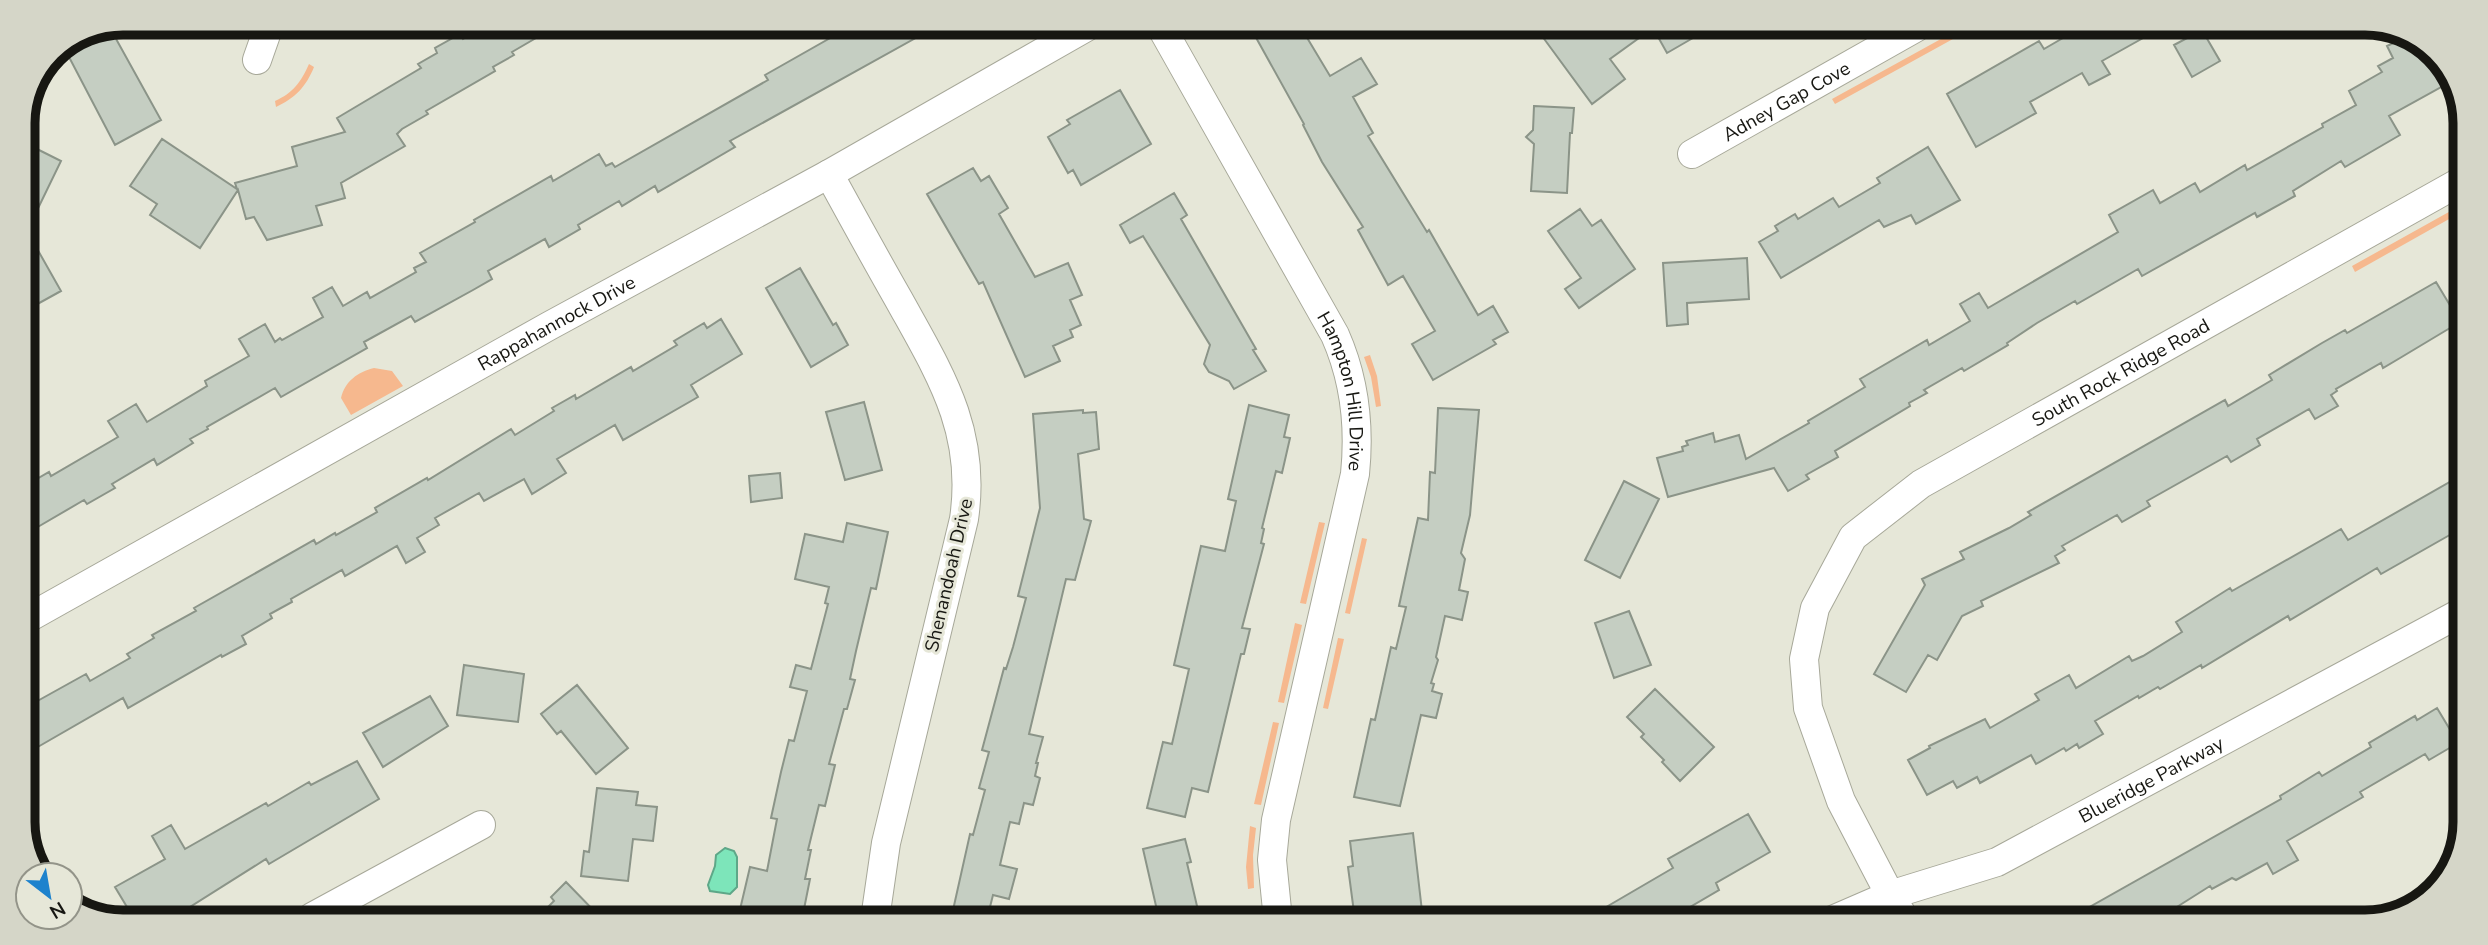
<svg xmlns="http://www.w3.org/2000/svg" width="2488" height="945" font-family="'Nunito Sans',sans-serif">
  <rect width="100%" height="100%" fill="#e6e7d8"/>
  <path fill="#f6b88e" d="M1959 29 1962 34 1835 104 1832 99Z
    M309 64 314 67C306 87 295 98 276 107L275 101C293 93 301 82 309 64Z
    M2456 208 2458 214 2355 272 2352 266Z
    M1370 355 1377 376 1381 406 1376 407 1371 377 1364 357Z
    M374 368 392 371 403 386 351 415 341 398C345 381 358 372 374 368Z
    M1319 522 1325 523 1306 604 1300 603Z
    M1362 538 1367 539 1350 614 1345 613Z
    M1295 623 1302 625 1284 703 1278 702Z
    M1338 638 1344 639 1328 709 1323 708Z
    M1273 722 1279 723 1261 805 1254 804Z
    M1250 826 1256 828 1253 855 1254 888 1248 889 1246 867Z"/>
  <path fill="#7de5ba" stroke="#5ea788" stroke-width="2" d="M725 848 734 851 737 857V887L730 894 710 891 708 885 715 866 716 855Z"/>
  <path fill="#c5cec2" stroke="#8b9488" stroke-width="2" d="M490 24H560L512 52 514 55 493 67 495 71 426 111 428 114 402 129 397 134 405 146 341 183 345 198 316 206 322 225 267 240 254 217 246 219 238 190 200 248 150 215 157 204 130 186 162 139 237 189 235 183 297 166 292 147 345 132 337 118 421 68 418 64 437 53 435 48 460 34 463 39Z
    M855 24 939 25 730 141 735 147 658 192 655 186 622 206 619 201 578 225 580 229 549 247 545 239 488 271 492 279 473 290 415 322 411 316 364 342 367 348 281 397 275 388 207 427 208 429 190 439 193 443 157 465 154 459 112 484 115 488 87 504 84 500 36 528 23 506V487L49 472 51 476 118 437 108 421 136 404 147 422 207 386 205 381 249 356 239 339 265 324 275 342 280 338 282 340 323 317 313 298 332 287 343 306 367 292 370 298 416 272 414 268 426 262 420 253 475 222 474 220 551 176 553 181 599 154 606 166 612 163 615 167 768 80 765 75Z
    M1249 25 1300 26 1330 76 1361 58 1377 84 1353 97 1373 133 1368 136 1427 232 1429 230 1478 315 1493 306 1508 332 1493 340 1496 344 1433 380 1412 344 1435 331 1403 276 1388 285 1358 230 1363 227 1322 162 1303 125 1304 124Z
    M1554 26H1673L1712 27 1667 53 1653 28 1610 59 1625 79 1592 104 1542 36Z
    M2082 27 2161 28 2102 61 2110 74 2089 85 2082 73 2030 102 2036 113 1976 147 1947 94 2039 41 2044 49Z
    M110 28 161 120 115 145 69 57 74 53 70 45Z
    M2202 30 2220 61 2192 77 2174 45Z
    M2408 36 2444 61 2452 81 2389 116 2400 135 2345 167 2341 161 2293 191 2295 196 2257 217 2255 213 2142 276 2138 269 2077 304 2075 301 2037 323 2007 343 2008 345 1964 371 1962 368 1924 390 1927 393 1909 403 1910 406 1835 451 1838 457 1806 475 1809 479 1788 491 1774 468 1668 497 1657 458 1683 451 1682 447 1688 445 1686 441 1713 433 1715 442 1739 435 1746 459 1809 423 1808 421 1865 387 1860 379 1927 340 1929 345 1970 321 1960 304 1979 293 1988 308 2118 232 2109 215 2153 190 2160 203 2195 183 2200 192 2245 165 2247 170 2323 127 2322 124 2356 105 2349 91 2382 72 2378 66 2393 58 2387 46Z
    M1120 90 1151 144 1081 185 1073 170 1068 173 1048 137 1070 124 1067 120Z
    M1534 106 1574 108 1572 133H1570L1567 193 1531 191 1534 144 1526 137 1533 130Z
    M31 146 61 161 27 231 61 291 23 312V162Z
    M1928 147 1960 200 1916 224 1911 215 1884 227 1879 220 1781 278 1759 242 1778 231 1775 226 1795 214 1798 219 1833 198 1839 207 1880 183 1877 178Z
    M973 168 981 181 989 176 1008 208 999 214 1035 277 1068 263 1082 295 1070 300 1081 325 1070 330 1073 337 1053 346 1060 361 1025 377 983 282 979 284 927 194Z
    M1174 193 1187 215 1181 219 1256 349 1253 350 1266 371 1234 389 1229 381 1209 372 1204 364 1210 345 1143 236 1130 243 1120 225Z
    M1580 209 1592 226 1601 220 1635 269 1579 308 1565 289 1581 278 1548 231Z
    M1747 258 1749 299 1687 303 1688 324 1667 326 1663 263Z
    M800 268 833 325 836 323 848 345 811 367 766 288Z
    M2436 282 2460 322 2400 358 2383 368 2381 363 2336 389 2337 391 2331 395 2338 406 2315 419 2309 409 2257 439 2260 445 2231 462 2227 456 2147 501 2150 506 2122 522 2117 515 2062 546 2065 550 2055 556 2059 563 1981 601 1983 606 1962 616 1937 660 1928 655 1906 692 1874 674 1925 585 1922 579 1964 559 1960 552 2009 528 2031 515 2028 512 2225 400 2228 406 2272 380 2269 375 2322 343 2345 330 2347 333Z
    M721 319 742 354 691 385 698 397 623 440 615 425 557 459 566 473 532 494 524 479 484 501 479 493 435 518 439 525 417 538 425 552 406 563 397 546 345 576 342 570 291 599 292 602 270 614 272 618 242 636 246 644 222 657 221 655 128 708 123 698 36 748 23 725V709L86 674 90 681 130 658 127 654 154 638 152 635 196 611 194 608 314 540 316 544 335 533 336 535 377 512 375 508 427 478 428 480 511 429 515 435 554 411 552 408 575 395 576 399 631 367 633 371 677 345 674 341 704 323 707 328Z
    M864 402 882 470 845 480 826 412Z
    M1249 405 1289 415 1284 437 1290 438 1282 473 1276 471 1262 528 1264 529 1261 543 1264 544 1242 628 1250 629 1244 654H1241L1208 792 1192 788 1185 817 1147 808 1163 742 1172 744 1189 669 1174 665 1201 546 1225 551 1236 501 1228 499Z
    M1438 408 1479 410 1470 515 1461 553 1465 559 1459 590 1468 592 1462 620 1445 616 1436 657 1438 660 1431 683 1434 684 1432 691 1442 694 1436 718 1421 715 1400 806 1354 797 1371 719 1375 720 1391 647 1396 649 1406 607 1399 606 1418 518 1428 520 1430 472 1435 473Z
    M1083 410V413L1096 412 1099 449 1078 454 1084 519 1091 521 1075 580 1066 579 1029 734 1043 737 1036 763H1038L1035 776 1040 778 1033 805 1024 803 1019 824 1010 822 1000 865 1017 869 1009 899 993 895 987 919H951L970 834 973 835 985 790 979 788 989 752 982 750 1004 668 1006 669 1013 647 1026 598 1018 596 1040 508 1033 414Z
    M780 473 782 498 751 502 749 476Z
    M2462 475V528L2381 574 2377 568 2290 620 2288 616 2202 668 2201 665 2160 689 2158 687 2139 698 2138 696 2095 721 2103 734 2079 748 2077 744 2066 751 2064 748 2036 764 2031 755 1980 783 1977 777 1957 788 1953 781 1927 795 1908 760 1930 748 1929 746 1985 719 1990 728 2039 700 2035 694 2069 675 2076 688 2129 656 2132 661 2143 656 2182 632 2176 622 2230 588 2232 591 2341 529 2348 540Z
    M1624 481 1659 499 1620 578 1585 560Z
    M847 523 888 532 876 589 871 588 856 651 850 679 855 680 847 709H844L829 764 835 765 825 806 819 805 808 850H811L805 879H810L802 919 738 918 750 867 767 871 777 819 771 818 781 772 789 740 794 741 807 691 790 687 796 665 811 669 828 604 825 603 829 587 795 579 805 534 843 542Z
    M1629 611 1651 665 1614 678 1595 623Z
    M464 665 524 674 518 722 457 715Z
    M577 685 628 748 596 774 561 731 557 734 541 714Z
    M1655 689 1714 747 1680 781 1662 762 1664 760 1641 737 1644 734 1627 717Z
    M430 696 448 726 383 767 363 733Z
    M2437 708 2458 743 2429 760 2425 754 2360 792 2363 797 2287 841 2298 860 2273 874 2267 863 2236 880 2232 878 2212 889 2210 886 2153 922H2063L2281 799 2280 796 2319 772 2322 776 2371 747 2369 743 2415 716 2417 720Z
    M357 761 379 799 269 864 266 859 174 917H133L115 887 165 859 152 836 171 825 185 849 266 803 268 806 309 782 311 785Z
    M597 788 638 792 636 805 657 807 653 841 633 839 628 881 581 876 584 851 589 852Z
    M1748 814 1770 852 1716 883 1719 890 1666 921 1584 920 1673 868 1668 859Z
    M1413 833 1423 920H1355L1348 867 1353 866 1350 841Z
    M1185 839 1191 862 1187 863 1200 919H1159L1143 849Z
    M566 882 601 918H537L554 901 551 897Z"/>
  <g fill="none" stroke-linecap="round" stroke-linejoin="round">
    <defs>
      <g id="street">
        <path id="s1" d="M1160 25 1335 335C1355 380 1360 425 1355 474L1276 820 1272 860 1278 920"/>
        <path d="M257 60 270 23"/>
        <path id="s2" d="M1692 154 1917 27"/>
        <path d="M829 174C852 216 875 258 899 300 940 374 977 431 964 519L886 843 875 919"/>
        <path id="s3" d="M23 621 549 326 829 174 1090 25"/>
        <path d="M312 917 481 825"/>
        <path id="s4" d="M1830 921 1890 895 1997 862 2462 612"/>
        <path id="s5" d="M1906 921 1890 895 1841 801 1808 708 1804 659 1815 608 1853 537 1921 484 2465 179"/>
      </g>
    </defs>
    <use href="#street" stroke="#a7a899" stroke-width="30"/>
    <use href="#street" stroke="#fff" stroke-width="28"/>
  </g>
  <g text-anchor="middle" stroke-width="6" stroke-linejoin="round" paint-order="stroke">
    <g font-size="19" fill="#171712" stroke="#e6e7d8">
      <text dy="7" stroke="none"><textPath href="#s2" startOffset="108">Adney Gap Cove</textPath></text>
      <text dy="7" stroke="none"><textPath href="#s3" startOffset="611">Rappahannock Drive</textPath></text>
      <text dy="7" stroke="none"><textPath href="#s5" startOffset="732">South Rock Ridge Road</textPath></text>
      <text dy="7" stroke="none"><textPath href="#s1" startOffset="413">Hampton Hill Drive</textPath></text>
      <text transform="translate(948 575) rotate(-77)" y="7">Shenandoah Drive</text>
      <text dy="7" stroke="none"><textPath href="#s4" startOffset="352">Blueridge Parkway</textPath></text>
    </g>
  </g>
  <path d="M0 0H2488V945H0ZM123 35H2365A88 88 0 0 1 2453 123V822A88 88 0 0 1 2365 910H123A88 88 0 0 1 35 822V123A88 88 0 0 1 123 35Z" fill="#d5d6c8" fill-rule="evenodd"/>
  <path fill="none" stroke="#171712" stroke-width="9" d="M123 35H2365A88 88 0 0 1 2453 123V822A88 88 0 0 1 2365 910H123A88 88 0 0 1 35 822V123A88 88 0 0 1 123 35Z"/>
  <g transform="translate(49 896) rotate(149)"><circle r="33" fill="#e6e7d8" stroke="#939489" stroke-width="2"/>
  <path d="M0-5L12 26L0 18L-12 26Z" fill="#1d82cd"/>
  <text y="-10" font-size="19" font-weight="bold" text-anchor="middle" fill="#171712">N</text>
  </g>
</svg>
